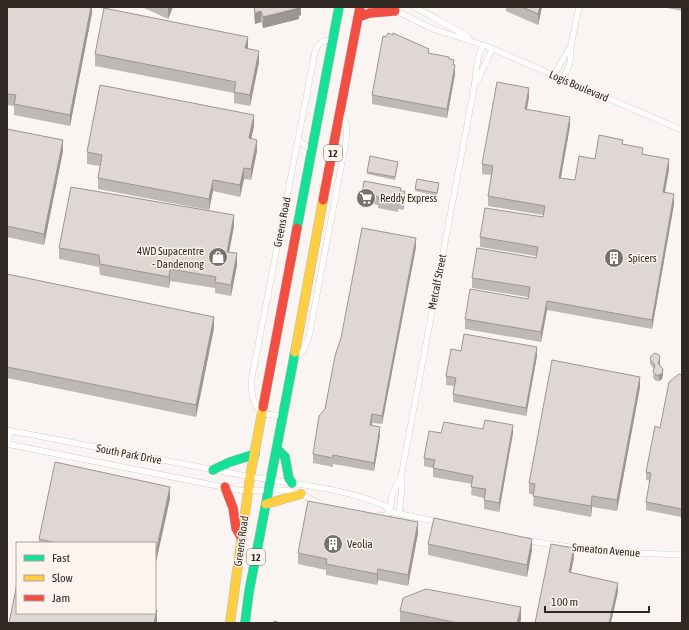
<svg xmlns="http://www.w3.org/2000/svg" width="689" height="630" font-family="'Asap Condensed',sans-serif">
  <rect width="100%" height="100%" fill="#faf5f2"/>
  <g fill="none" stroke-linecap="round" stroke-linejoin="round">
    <defs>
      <path id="street" d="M388 7 433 29 486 46 682 130
        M414 7 435 18 468 37
        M554 75 570 47
        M563 79 570 63 571 45 579 7
        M477 82 492 49
        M298 140 311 150
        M293 360 303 351 309 336 346 141 347 127 341 111
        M282 416C276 415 266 415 261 412 253 406 251 390 251 382L315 52C318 42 323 41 332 39
        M7 430C87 445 166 461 246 476 292 484 340 487 383 505L387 507 390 512
        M7 442 11 431
        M7 444 238 490C252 492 265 490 279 490 296 490 310 498 324 506
        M390 512 392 495 401 477
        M399 514 402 487 401 477 474 88 478 58 483 45
        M375 516 385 515 390 512 440 522
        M525 540C577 550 629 553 682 555"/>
      <path id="fast" d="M297 228 339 7
        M277 449 285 457 289 479 292 483
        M213 470 230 462 255 454
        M245 623 249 592 295 352"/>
      <path id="slow" d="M295 352 323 200
        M266 504 301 494
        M230 623 250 477 263 407"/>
      <path id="jam" d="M358 17 370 13 395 11
        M323 200 360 7
        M263 407 297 228
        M225 487 233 508 236 528 241 537"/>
    </defs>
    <use href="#street" stroke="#beb8b4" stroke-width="6"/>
    <use href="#fast" stroke="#beb8b4" stroke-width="10"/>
    <use href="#slow" stroke="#beb8b4" stroke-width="10"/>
    <use href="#jam" stroke="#beb8b4" stroke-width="10"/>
    <use href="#street" stroke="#fefefd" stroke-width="5.5"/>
    <use href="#fast" stroke="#16e098" stroke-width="9"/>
    <use href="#slow" stroke="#ffcf43" stroke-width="9"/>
    <use href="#jam" stroke="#f24e42" stroke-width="9"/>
  </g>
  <path fill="#bfb9b5" d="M7 7H92V13L70 126 14 115V106L7 105Z
    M142 7H173L168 19Z
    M254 7H301V15L299 16V19L263 28 261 22 255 24 254 18Z
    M506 7H542L538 25 506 11Z
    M662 7H682V11Z
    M386 37 429 53 449 59 454 65 455 74 447 118 372 104V95Z
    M248 49 259 62 250 106 234 103V93L95 66V54Z
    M529 97 527 109 570 126 561 178 575 180 595 159 623 144 643 154 669 169 665 193 674 204 652 329 547 310 541 342 465 329V319L528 299V297L472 288V278L536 258V256L480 247V237L543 217V215L488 206V196L491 175 482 174V164Z
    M254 126 251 138 257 151 251 180 244 179 240 197 213 191 209 210 98 189V178L100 166 87 164V152Z
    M7 129 63 151 44 245 7 237Z
    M398 165 395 180 367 174V172Z
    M439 186 437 196 415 191V189Z
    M401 191 405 200 403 210 398 209V212L378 208V205L362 202V194Z
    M234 226 229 252 237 265 231 296 215 293V288L170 281 169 288 100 275 99 267 59 259V248Z
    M416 247 382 424 372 423V425L380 435 374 471 333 464V467L313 463V454L325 409Z
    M7 274 214 328 196 417 7 378Z
    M461 351 537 356 526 416 453 402V394L454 386 446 385V376Z
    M650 359 660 364V365L663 374 662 379 659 381H656L653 378 654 369 650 364Z
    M682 375V520L681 519V517L646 510V502L650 481 646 480V472L660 428Z
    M640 387 617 511 592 507 591 517 533 506 534 494H529V483Z
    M483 429 513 433 499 512 484 509V498L471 495 472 484 433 477V468L424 466V458L441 433Z
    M170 499 155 543H39V539Z
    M418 533 408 586 378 580 377 585 326 575V570L298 564V553Z
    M428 544 532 550 527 577 428 555Z
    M400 611 521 619 520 623H405L400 622Z"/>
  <path fill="#9b9694" d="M91 7H92V13L70 126V115Z
    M168 7H173L168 19Z
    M298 7H301V15L299 16V19L263 28V17Z
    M540 7H542L538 25V14Z
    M261 11V22L255 24V13Z
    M248 37V48L245 60V48Z
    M259 51V62L250 106V95Z
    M455 65V74L447 118V109Z
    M529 88V97L525 119V109Z
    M254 115V126L249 149V138Z
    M570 117V126L559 187V178Z
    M63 140V151L44 245V234Z
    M257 140V151L251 180V169Z
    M669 159V169L663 202V192Z
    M244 168V179L240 197V185Z
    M213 180V191L209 210V199Z
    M405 191V200L403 210V202Z
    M674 194V204L652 329V320Z
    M234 215V226L227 263V252Z
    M416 238V247L382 424V416Z
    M237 253V265L231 296V285Z
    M170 269V281L169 288V277Z
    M547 301V310L541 342V332Z
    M214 317V328L196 417V405Z
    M537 347V356L526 416V408Z
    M660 358V364L658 369V363Z
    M663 369V374L662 379 659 381V375Z
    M640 377V387L617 511V500Z
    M372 414V423L370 434V425Z
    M513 425V433L499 512V503Z
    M380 427V435L374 471V463Z
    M170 487V499L155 567V556Z
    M592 496V507L591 517V506Z
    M418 522V533L408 586V575Z
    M532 539V550L527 577V565Z
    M574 548V558L569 582V572Z
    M378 569V580L377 585V574Z
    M618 583V592L611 623H609Z
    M521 607V619L520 623H517Z
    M157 610V623H154Z"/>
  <path fill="#ded7d3" stroke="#9b9694" d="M7 7H91L70 115 14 104 16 95 7 94Z
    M254 7H299V8L263 17 261 11 255 13Z
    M522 7H540L538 14Z
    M104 8 248 37 245 48 259 51 250 95 234 92 236 82 95 54Z
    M388 33 393 35V33L429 49 428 53 449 57V59L454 60 453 65H455L447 109 372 95 383 36 386 37Z
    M497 82 529 88 525 109 570 117 559 178 575 180 579 156 595 159 599 135 623 140 622 144 643 148 642 154 669 159 663 192 674 194 652 320 547 301 541 332 465 319 470 289 528 299 530 287 472 278 477 248 536 258 538 247 480 237 485 208 543 217 545 206 488 196 493 166 482 164Z
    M100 85 254 115 249 138 257 140 251 169 244 168 240 185 213 180 209 199 98 178 102 155 87 152Z
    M7 129 63 140 44 234 7 226Z
    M370 156 398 162 395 177 367 172Z
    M417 179 439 183 437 193 415 189Z
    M364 181 401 188 400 191H405L403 202 398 201V203L378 199 379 197 362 194Z
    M71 187 234 215 227 252 237 253 231 285 215 282 216 277 170 269 169 277 100 264 99 255 59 248Z
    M362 228 416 238 382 416 372 414 370 425 380 427 374 463 333 455V458L313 454 319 416 325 409 335 356 341 338Z
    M7 274 214 317 196 405 7 367Z
    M464 334 537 347 526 408 453 394 456 378 446 376 451 349 461 351Z
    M655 353 659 355 660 358 658 363 663 369 662 374 659 375H656L653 372 655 365 650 359 651 356Z
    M552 360 640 377 617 500 592 496 591 506 533 496 535 484 529 483Z
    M679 374 682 375V511H681L682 509 646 502 651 473 646 472 655 426 660 428 669 382Z
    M485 420 513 425 499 503 484 500 486 489 471 487 473 476 433 468 435 460 424 458 429 431 441 433 444 422 483 429Z
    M55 462 170 487 155 556V543H57L39 539Z
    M308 501 418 522 408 575 378 569 377 574 326 564 327 559 298 553Z
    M434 518 532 539 527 565 428 544Z
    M551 544 574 548 569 572 618 583 609 623H535Z
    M17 584V613H155V610H157L154 623H9Z
    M426 589 521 607 517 623H458L400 611 403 598Z
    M274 621 281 623H274Z"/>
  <defs>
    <symbol id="supermarket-disc" viewBox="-11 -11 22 22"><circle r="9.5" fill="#77706b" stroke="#fdf4ee"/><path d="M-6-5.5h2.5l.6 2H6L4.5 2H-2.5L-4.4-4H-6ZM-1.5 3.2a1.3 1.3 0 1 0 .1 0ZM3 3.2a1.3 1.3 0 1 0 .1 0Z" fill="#fff"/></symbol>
    <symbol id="shop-disc" viewBox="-11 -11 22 22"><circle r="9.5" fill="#77706b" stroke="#fdf4ee"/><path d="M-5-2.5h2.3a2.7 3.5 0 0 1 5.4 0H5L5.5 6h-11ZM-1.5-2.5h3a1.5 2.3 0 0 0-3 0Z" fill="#fff"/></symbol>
    <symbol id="building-disc" viewBox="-11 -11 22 22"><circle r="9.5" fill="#77706b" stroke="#fdf4ee"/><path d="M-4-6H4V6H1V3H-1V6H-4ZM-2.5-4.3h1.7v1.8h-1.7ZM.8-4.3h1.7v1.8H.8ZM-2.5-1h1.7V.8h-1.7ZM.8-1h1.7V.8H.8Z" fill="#fff"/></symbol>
  </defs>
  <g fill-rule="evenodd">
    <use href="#supermarket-disc" x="355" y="187" width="22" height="22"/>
    <use href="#shop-disc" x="207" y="246" width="22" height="22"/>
    <use href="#building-disc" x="603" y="247" width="22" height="22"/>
    <use href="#building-disc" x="322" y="533" width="22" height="22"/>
  </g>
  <g text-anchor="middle" stroke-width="3" stroke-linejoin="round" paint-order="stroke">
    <g fill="#fdf4ee" stroke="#6e6560" stroke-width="1">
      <rect x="324" y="145" width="18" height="16" rx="3"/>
      <rect x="247" y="549" width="18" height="16" rx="3"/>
    </g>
    <g font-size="10" font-weight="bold" fill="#302823">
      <text x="333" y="157">12</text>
      <text x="256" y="561">12</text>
    </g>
    <g font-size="11" fill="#302823" stroke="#fdf4ee">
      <text transform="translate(579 86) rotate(23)" y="4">Logis Boulevard</text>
      <text transform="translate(282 222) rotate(-79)" y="4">Greens Road</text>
      <text transform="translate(437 282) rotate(-79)" y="4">Metcalf Street</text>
      <text transform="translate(129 454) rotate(11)" y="4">South Park Drive</text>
      <text transform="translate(241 541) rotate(-82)" y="4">Greens Road</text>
      <text transform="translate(606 550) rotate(5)" y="4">Smeaton Avenue</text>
    </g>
    <g font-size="11" fill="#302823" stroke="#fdf4ee" text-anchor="start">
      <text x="380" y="202">Reddy Express</text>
      <text x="204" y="255" text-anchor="end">4WD Supacentre<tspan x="204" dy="13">- Dandenong</tspan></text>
      <text x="628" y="262">Spicers</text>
      <text x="347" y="548">Veolia</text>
    </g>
  </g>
  <rect width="689" height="630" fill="none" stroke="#302823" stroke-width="16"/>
  <rect x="16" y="542" width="140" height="72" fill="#fdf4ee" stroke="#aba29d"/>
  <rect x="24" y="555" width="20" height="6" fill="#16e098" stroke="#aba29d"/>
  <text x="52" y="562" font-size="12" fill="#302823">Fast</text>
  <rect x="24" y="575" width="20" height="6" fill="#ffcf43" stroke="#aba29d"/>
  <text x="52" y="582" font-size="12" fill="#302823">Slow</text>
  <rect x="24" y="595" width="20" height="6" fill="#f24e42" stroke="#aba29d"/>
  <text x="52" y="602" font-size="12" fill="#302823">Jam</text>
  <path d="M545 606v6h104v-6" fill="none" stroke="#302823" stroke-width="2"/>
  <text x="551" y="606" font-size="12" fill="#302823" stroke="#fdf4ee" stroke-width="3" paint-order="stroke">100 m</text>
</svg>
